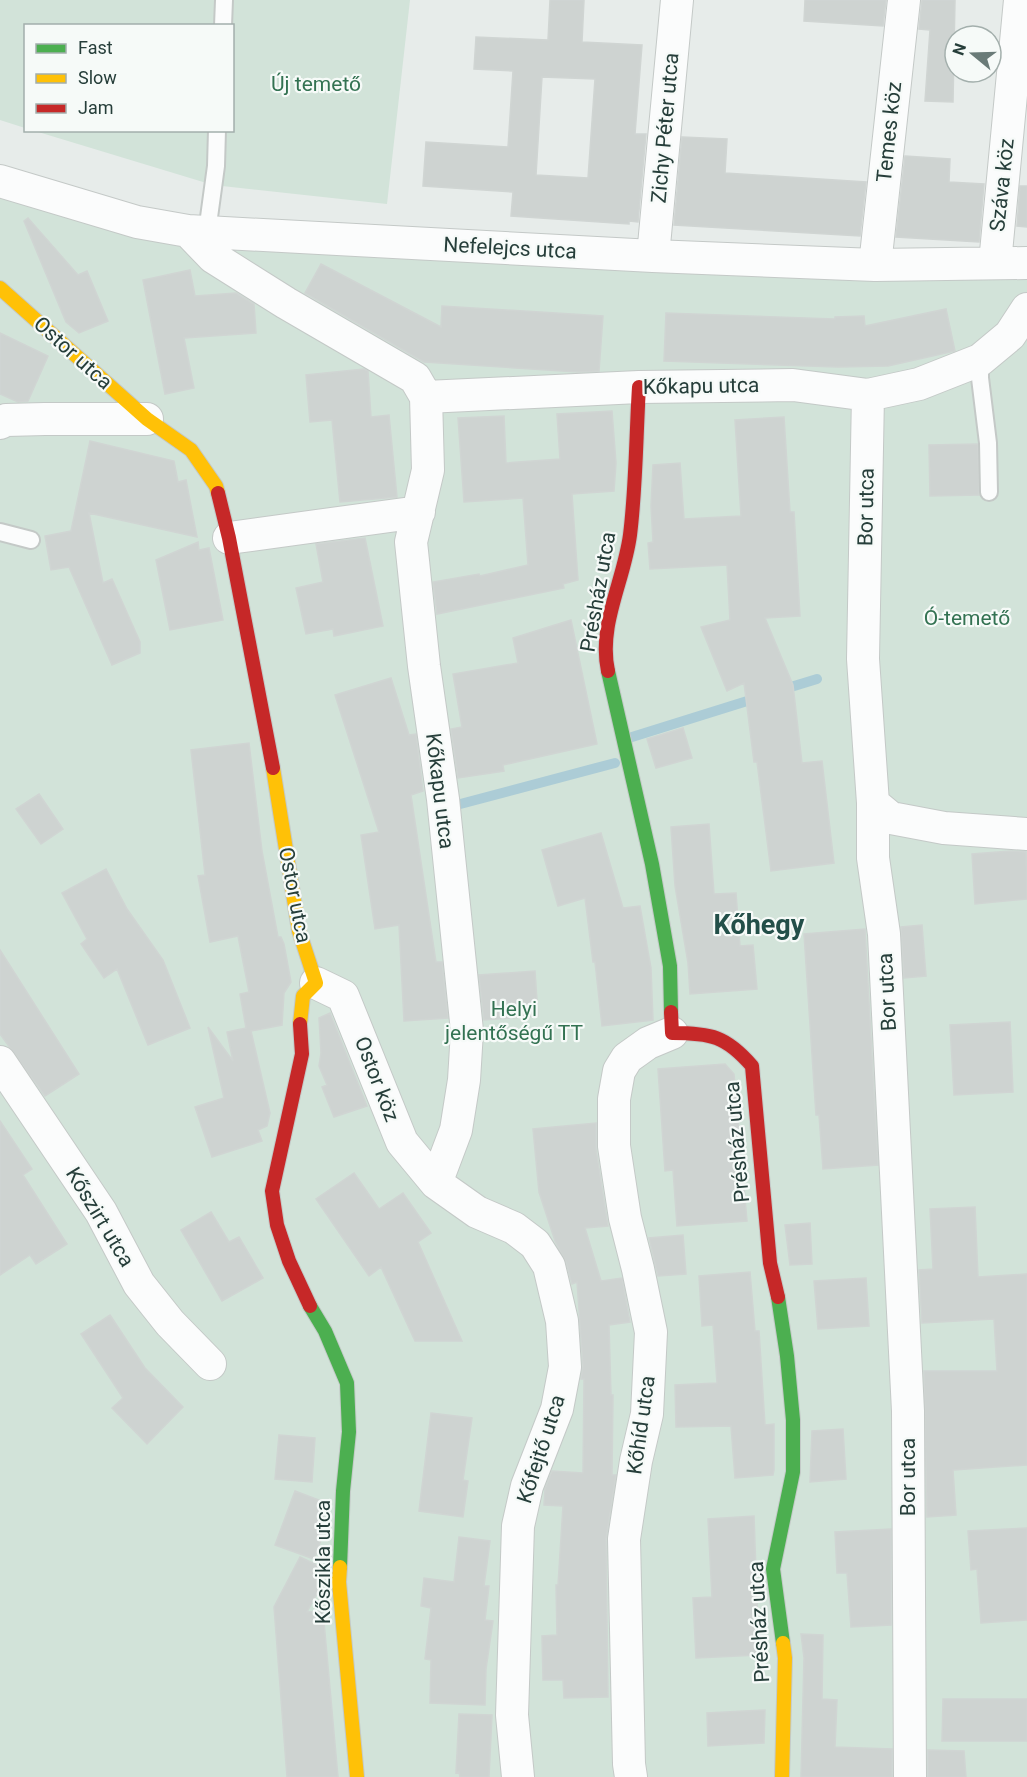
<svg xmlns="http://www.w3.org/2000/svg" width="1027" height="1777" font-family="Roboto,sans-serif">
  <rect width="100%" height="100%" fill="#e7ecea"/>
  <path fill="#d2e3d9" d="M0 0H410L387 204 213 185 35 131 232 130V26H26L25 128 0 120Z
    M0 181 137 222 1027 263V1777H0Z"/>
  <g fill="none" stroke-linecap="round" stroke-linejoin="round">
    <path stroke="#acccd6" stroke-width="10" d="M781 690 817 679
      M632 737 760 697
      M449 807 615 763"/>
  </g>
  <path fill="#ced3d1" stroke="#d0d5d3" stroke-width="1.5" fill-rule="evenodd" d="M550 0H584L582 42 642 45 635 134H646L638 222 629 221V224L511 216 513 192 423 186 426 142 508 147 513 71 474 69 476 37 548 40ZM542 77 595 79 588 178 536 175Z
    M805 0H886L883 26 804 21Z
    M922 0H955L953 102 925 101 930 30 919 29Z
    M682 137 727 139 725 173 866 182 860 236 674 225Z
    M905 156 950 159 949 182 984 184 979 242 896 237Z
    M1020 186H1027V227L1017 226Z
    M28 218 78 275 87 271 108 321 79 333 66 322 24 221Z
    M321 264 441 327 442 306 603 316 599 371 578 372 424 362 305 293Z
    M190 270 195 296 236 293 254 304 256 333 184 338 194 388 165 394 143 280Z
    M946 309 955 351 888 366 838 367 664 361 666 313 835 319V317L864 316 865 326Z
    M0 333 48 356 28 401 18 402 0 394Z
    M364 369 368 371 371 417 389 415 397 497 340 502 332 420 310 422 306 375Z
    M612 411 616 463 614 491 572 494 578 580 563 584 564 588 437 614 433 582 479 574 480 576 528 565 523 498 464 502 458 418 504 416 506 463 560 459 557 414Z
    M784 417 790 512H794L800 616 765 618 793 685 802 763 822 761 834 863 771 871 757 762H754L744 683 727 691 701 627 730 620 727 565 650 569 648 543 653 542 651 506 653 465 680 463 684 519 741 516 735 420Z
    M90 441 174 461 178 482 186 480 197 537 89 513 103 583 112 579 140 642V653L112 665 69 567 51 570 45 536 71 531Z
    M978 444 979 495 930 496 929 445Z
    M365 538 383 626 334 636 333 629 306 634 296 588 323 582 316 544Z
    M198 542 199 550 209 548 223 620 170 630 156 560Z
    M571 620 597 744 503 765 504 771 458 778 451 729 462 727 453 674 518 663 513 638Z
    M391 678 409 735 416 734 423 791 411 795 436 962H442L448 1018 404 1021 399 925 375 929 361 835 379 832 335 695Z
    M683 728 692 758 656 768 647 739Z
    M249 743 262 851 278 937H281L284 944 291 982 284 993 282 1025 251 1031 270 1113 267 1126 258 1130 262 1141 212 1157 195 1107 224 1098 208 1027 233 1061 227 1032 246 1028 240 994 249 992 238 936 210 942 198 876 205 875 191 750Z
    M39 794 63 829 41 844 16 809Z
    M709 824 714 894 736 893 740 946 753 945 757 989 690 994 688 963 675 886 671 827Z
    M601 833 623 908 640 906 651 968 653 1020 602 1026 595 962H593L585 898 558 906 542 850Z
    M1011 851 1026 852 1027 899 975 904 972 854Z
    M106 869 127 909 163 960 190 1028 148 1045 117 969 104 978 81 944 87 939 62 893Z
    M922 925 926 976 904 978 901 927Z
    M865 929 878 1165 823 1169 819 1115H816L804 934Z
    M0 950 79 1074 45 1096 0 1034Z
    M535 971 538 1016 484 1020 479 975Z
    M330 1013 367 1106 334 1117 322 1087 327 1085 319 1066 321 1053 319 1018Z
    M1010 1022 1013 1092 954 1095 950 1025Z
    M725 1064 734 1074 747 1221 677 1226 673 1170 665 1171 658 1069Z
    M0 1121 32 1169 23 1175 67 1244 36 1264 30 1255 0 1275Z
    M596 1123V1149L608 1226 585 1228 601 1281 622 1278 630 1322 609 1325 611 1395H613L612 1475H616L606 1539 608 1697 564 1698 563 1680H543L542 1636 557 1635 556 1585H558L563 1506 544 1505 545 1489 552 1471 583 1473 584 1379H581L583 1366 577 1282 572 1284 566 1262 555 1241 539 1192 533 1129Z
    M354 1173 379 1209 403 1193 431 1233 418 1242 462 1341H415L381 1267 369 1276 316 1199Z
    M975 1207 978 1277 1027 1274V1465L953 1470 956 1515 927 1517 924 1371H997L994 1319 922 1323 919 1270 933 1269 930 1209Z
    M211 1212 229 1242 239 1237 263 1278 222 1301 181 1230Z
    M810 1223 812 1264 790 1265 785 1225Z
    M683 1235 686 1274 658 1276 649 1238Z
    M750 1272 755 1331H759L765 1425 774 1424V1470L773 1475 735 1478 731 1426 676 1427 675 1385 717 1383 713 1325 702 1326 699 1276Z
    M866 1278 869 1326 818 1329 814 1281Z
    M110 1315 145 1368 183 1407 147 1444 112 1408 123 1398 81 1334Z
    M431 1413 472 1418 463 1480 468 1481 463 1517 419 1511Z
    M843 1429 846 1479 810 1482 812 1431Z
    M279 1435 315 1438 312 1482 275 1479Z
    M295 1491 324 1502 322 1537 314 1559 275 1545Z
    M754 1516 759 1655 696 1658 693 1598 712 1597 708 1519Z
    M1027 1528V1620L981 1623 977 1569 971 1570 968 1531Z
    M891 1529V1625L851 1627 847 1573H837L835 1532Z
    M459 1537 490 1541 484 1586H489L485 1620 493 1621 486 1669 485 1705 430 1703 431 1660 425 1659 431 1608 421 1606 424 1578 454 1582Z
    M300 1557 321 1567V1586L307 1612 323 1611 338 1777H287L274 1607Z
    M801 1634 823 1635 822 1699 837 1700 835 1747 892 1749V1777H801L804 1658Z
    M943 1699H1027V1741H942Z
    M765 1710 764 1743 708 1746 707 1713Z
    M459 1714 492 1715 489 1777H460L459 1772 456 1773Z
    M928 1750 964 1751 966 1777H928Z"/>
  <g fill="none" stroke-linecap="round" stroke-linejoin="round">
    <defs>
      <path id="lane" d="M223 26 224 0
        M207 232 216 166 217 130
        M980 360V378L988 443 989 492
        M0 532 31 540"/>
      <path id="street" d="M0 181 137 222 188 231 653 256 875 265 1027 263
        M188 231 213 257 286 303 415 378 426 397 428 470 411 542 424 666 443 799 467 1031 464 1080 456 1130 436 1183
        M653 256 677 0
        M995 263 1020 0
        M875 265 904 0
        M868 395 863 659 873 803V858L884 934 908 1411 910 1777
        M426 397 639 387 793 385 868 395 919 384 980 360 1010 335 1027 309
        M0 423 6 420 45 419H147
        M229 538 419 512
        M873 803 891 818 944 828 1027 834
        M316 983 343 996 402 1142 436 1183 477 1212 514 1228 535 1244 549 1266 562 1321 565 1367 557 1409 527 1486 518 1526 512 1715 518 1777
        M0 1062 101 1212 139 1284 170 1323 210 1364
        M631 1777 629 1764 624 1539 636 1461 647 1414 651 1332 638 1269 625 1218 614 1146V1099L619 1071 627 1058 648 1043 672 1033"/>
      <path id="fast" d="M608 671 652 864 670 966 671 1012
        M778 1297 787 1356 793 1420V1472L773 1569 783 1643
        M310 1306 325 1331 347 1383 349 1432 343 1491 340 1567"/>
      <path id="slow" d="M0 288 147 419 191 450 216 486 218 493
        M273 768 299 931 316 983 303 996 300 1024
        M340 1567 339 1582 357 1777
        M782 1777 785 1658 783 1643"/>
      <path id="jam" d="M218 493 229 538 273 768
        M608 671C598 625 624 581 630 535 636 487 636 436 639 387
        M671 1012 672 1033C711 1033 726 1036 752 1066L770 1263 778 1297
        M300 1024 302 1054 272 1191 277 1225 289 1261 310 1306"/>
    </defs>
    <use href="#lane" stroke="#c4c9c7" stroke-width="20"/>
    <use href="#street" stroke="#c4c9c7" stroke-width="34"/>
    <use href="#fast" stroke="#c4cac8" stroke-width="16"/>
    <use href="#slow" stroke="#c4cac8" stroke-width="16"/>
    <use href="#jam" stroke="#c4cac8" stroke-width="16"/>
    <use href="#lane" stroke="#fbfcfc" stroke-width="16"/>
    <use href="#street" stroke="#fbfcfc" stroke-width="32"/>
    <use href="#fast" stroke="#4caf50" stroke-width="14"/>
    <use href="#slow" stroke="#ffc107" stroke-width="14"/>
    <use href="#jam" stroke="#c62828" stroke-width="14"/>
  </g>
  <g text-anchor="middle" stroke-width="4.5" stroke-linejoin="round" paint-order="stroke">
    <g font-size="21" fill="#337252" stroke="#f6faf8">
      <text x="316" y="91">Új temető</text>
      <text x="967" y="625">Ó-temető</text>
      <text x="514" y="1016">Helyi<tspan x="514" dy="24">jelentőségű TT</tspan></text>
    </g>
    <g font-size="21" fill="#263e3a" stroke="#f6faf8">
      <text transform="translate(665 128) rotate(-85)" y="7">Zichy Péter utca</text>
      <text transform="translate(889 132) rotate(-84)" y="7">Temes köz</text>
      <text transform="translate(1002 185) rotate(-84)" y="7">Száva köz</text>
      <text transform="translate(510 248) rotate(3)" y="7">Nefelejcs utca</text>
      <text transform="translate(73 353) rotate(42)" y="7">Ostor utca</text>
      <text transform="translate(701 386) rotate(-1)" y="7">Kőkapu utca</text>
      <text transform="translate(866 507) rotate(-89)" y="7">Bor utca</text>
      <text transform="translate(598 592) rotate(-80)" y="7">Présház utca</text>
      <text transform="translate(440 791) rotate(83)" y="7">Kőkapu utca</text>
      <text transform="translate(295 895) rotate(79)" y="7">Ostor utca</text>
      <text transform="translate(887 992) rotate(-93)" y="7">Bor utca</text>
      <text transform="translate(377 1079) rotate(69)" y="7">Ostor köz</text>
      <text transform="translate(737 1142) rotate(-95)" y="7">Présház utca</text>
      <text transform="translate(100 1217) rotate(59)" y="7">Kőszirt utca</text>
      <text transform="translate(641 1425) rotate(-82)" y="7">Kőhíd utca</text>
      <text transform="translate(541 1449) rotate(-72)" y="7">Kőfejtő utca</text>
      <text transform="translate(908 1477) rotate(-90)" y="7">Bor utca</text>
      <text transform="translate(323 1562) rotate(-90)" y="7">Kőszikla utca</text>
      <text transform="translate(759 1622) rotate(-93)" y="7">Présház utca</text>
    </g>
    <g font-size="27" font-weight="bold" fill="#234f49" stroke="#f6faf8">
      <text x="759" y="934">Kőhegy</text>
    </g>
  </g>
  <rect x="24" y="24" width="210" height="108" fill="#f6faf8" stroke="#a3afac" stroke-width="1.5"/>
  <rect x="36" y="44" width="30" height="9" fill="#4caf50" stroke="#a3afac" stroke-width="1.5"/>
  <text x="78" y="54" font-size="18" fill="#263e3a">Fast</text>
  <rect x="36" y="74" width="30" height="9" fill="#ffc107" stroke="#a3afac" stroke-width="1.5"/>
  <text x="78" y="84" font-size="18" fill="#263e3a">Slow</text>
  <rect x="36" y="104" width="30" height="9" fill="#c62828" stroke="#a3afac" stroke-width="1.5"/>
  <text x="78" y="114" font-size="18" fill="#263e3a">Jam</text>
  <g transform="translate(973 54) rotate(289)"><circle r="28" fill="#f6faf8" stroke="#a3afac" stroke-width="1.5"/>
  <path d="M0-4.5L10 22L0 15L-10 22Z" fill="#6a7b78"/>
  <text y="-9" font-size="16" font-weight="bold" text-anchor="middle" fill="#263e3a">N</text>
  </g>
</svg>
